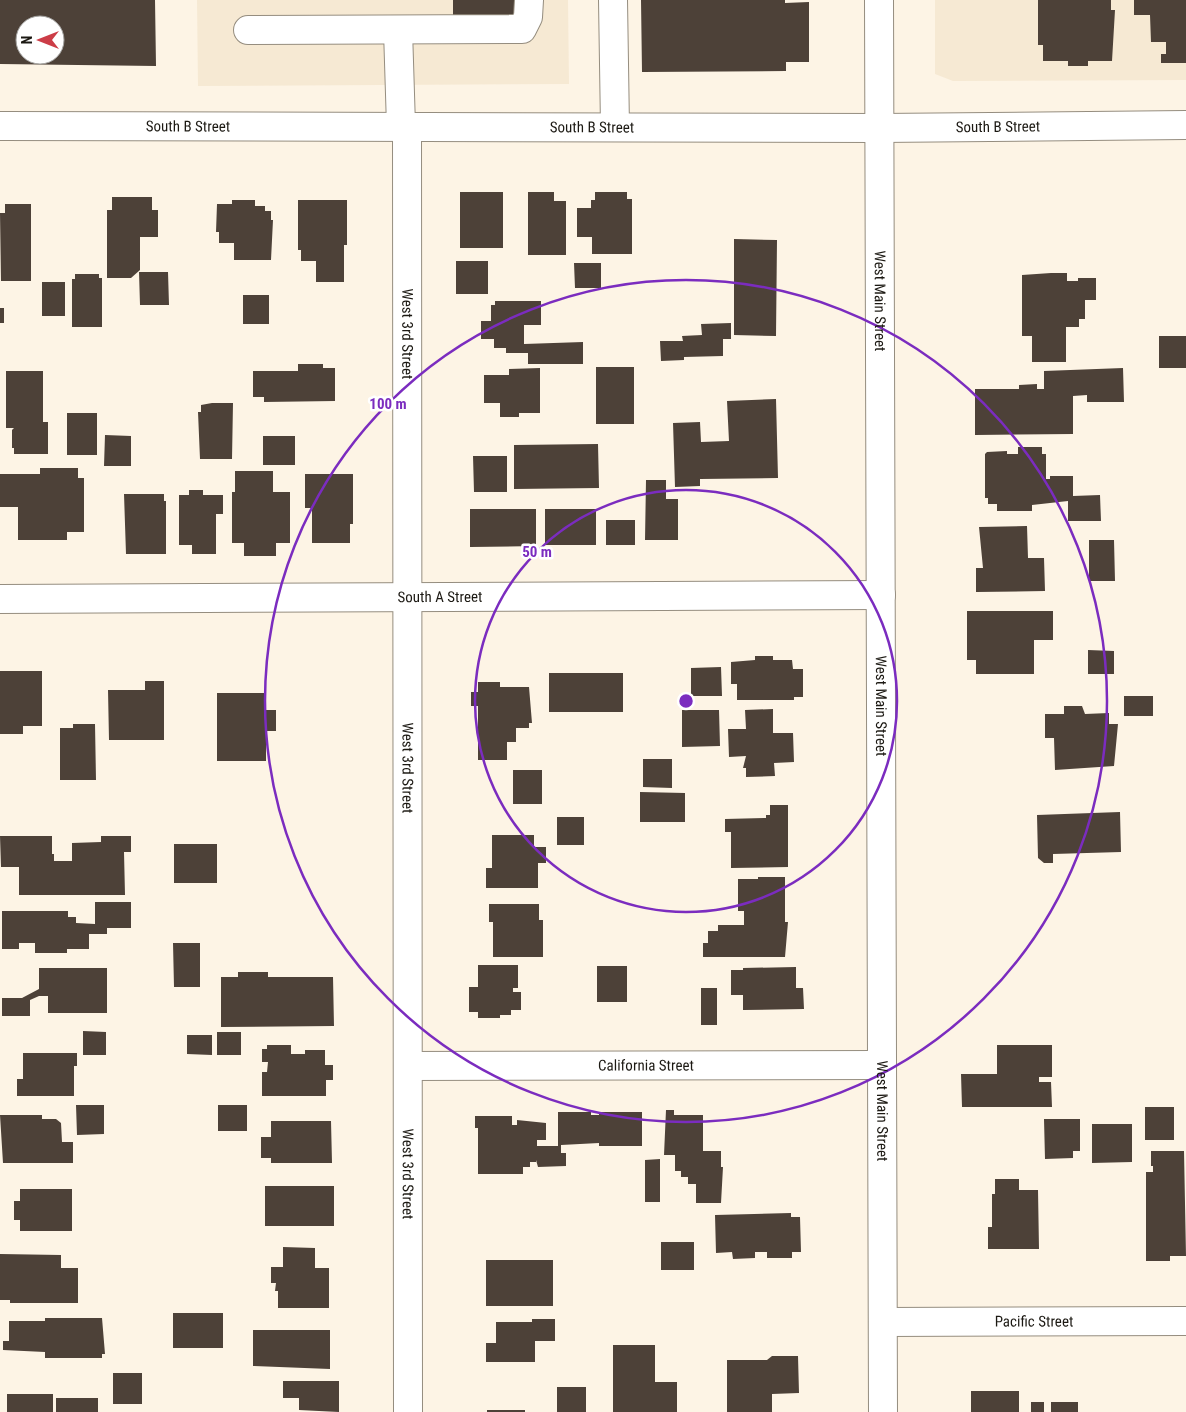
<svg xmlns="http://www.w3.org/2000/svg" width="1186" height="1412" font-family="'Roboto Condensed',sans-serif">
  <rect width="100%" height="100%" fill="#fdf4e5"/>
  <path fill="#f6e9d3" d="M197 0H568L569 84 198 86Z
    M935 0H1186V80L953 81 935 74Z"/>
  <path fill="#4d4138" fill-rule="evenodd" d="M0 0H155L156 66 0 64ZM25 25H55V55H25Z
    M453 0H514V17H453Z
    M641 0H785V3L809 2V62H786V71L642 72Z
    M1038 0H1111V10H1115L1112 61H1088V66H1068V61H1043V45H1038Z
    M1134 0H1186V63H1161V54H1166V42H1151L1150 15H1134Z
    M460 192H503V248H460Z
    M528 192H554V201H566V255H528Z
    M595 192H627V199H632V254H592V237H577V208H591V200H595Z
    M112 197H152V210H158V237H140V270L131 278H107V210H112Z
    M232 200H255V206H265V211H271V220H273L271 260H234V243H219V232H216L217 204H232Z
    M298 200H347V245H344V282H316V261H301V250H298Z
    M5 204H31V281H1L0 213H5Z
    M734 239 777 240 776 336 734 335Z
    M456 261H488V294H456Z
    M574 263H601V288H575Z
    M139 272H168L169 305H140Z
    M1051 273H1067V281H1078V278H1096V300H1085V319H1079V327H1066V362H1032V336H1022V275Z
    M75 274H99V278H102V327H72V279H75Z
    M42 282H65V316H42Z
    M243 295H269V324H243Z
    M495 301H541V325H524V344L583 342V364H528V353H506V348H494V339H481V321H491V305H495Z
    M0 308H4V323H0Z
    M731 323V339H723V356L684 357V360L661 361 660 341H683L682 336 702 335 701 324Z
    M1159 336H1186V368H1159Z
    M298 364H323V368H335V401L264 402V397H253V371H298Z
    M596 367H634V424H596Z
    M540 368V413H519V417H500V403H484V375H509V369Z
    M1123 368 1124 402H1087V395L1073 396V434L975 435V389H1019V385L1037 384V389H1044V371Z
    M6 371H43V422H48V454H14V448H12V430L14 428H6Z
    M776 399 778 478 700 479V486L675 487 673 423 700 422 701 442 729 441 727 401Z
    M212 403H233L232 459H200L198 412H201V405Z
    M67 413H97V455H67Z
    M105 435 131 436V466H104Z
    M263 436H295V465H263Z
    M598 444 599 488 514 489V445Z
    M1018 447H1042V454H1046V479H1050V476H1073V496L1100 495 1101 521H1068V501L1032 505V511H997V504H988V498H985V454L987 452 1007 451V454H1018Z
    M473 456H507V492H474Z
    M40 468H78V478H84V532H67V540H18V507H0V474H40Z
    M235 471H273V492H290V543H276V556H244V543H232V492H235Z
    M305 474H353V524H350V543H312V508H305Z
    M646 480H666V499H678V540H645Z
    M189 490H203V495H223V514H216V554H192V545H179V495H189Z
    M124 494H164V501H166V554H126Z
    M470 509H536V546L470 547Z
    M545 509H596V545H545Z
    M606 520H635V545H606Z
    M1027 526 1028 558H1044L1045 591 976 592V568H983L979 527Z
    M1089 540H1114L1115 581H1089Z
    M967 611H1053V640H1034V674H976V660H967Z
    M1088 650 1114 651V674H1088Z
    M755 656H773V660H792L793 669H803V697H794V700H737V684H731V662L755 660Z
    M721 667 722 696H691V668Z
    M0 671H42V726H23V734H0Z
    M549 673H623V712H549Z
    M145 681H164V740H109L108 690H145Z
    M478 682H500V687H529L532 723H529V728H516V742H507V760H478V706H471V692H478Z
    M217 693H266V710H276V731H266V761H217Z
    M1124 696H1153V716H1124Z
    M1064 706H1082L1085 714 1109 713V724H1118L1114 766 1055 770 1054 738H1045V714H1064Z
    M773 709V733H793L794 762 774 763 775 776 746 777V768H743L746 756 729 757 728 729H746L745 710Z
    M682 710H719L720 746 682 747Z
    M73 724H95L96 780H60V728H73Z
    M643 759H672V788L643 787Z
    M513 770H542V804H513Z
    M640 792 685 793V822H640Z
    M770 805H788V867L731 868V832H725V819L766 818V815H770Z
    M1120 812 1121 852 1053 854V863H1044L1038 858 1037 815Z
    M557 817H584V845H557Z
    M492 835H534V847H546V863H538V888H486V868H492Z
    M0 836H52V854H54V861H72V843L101 842V836H131V852H124L125 895H19V867H1Z
    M174 844H217V883H174Z
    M758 877H785V922H788L785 957H703V943H708V931H718V925H744V911H738V879H758Z
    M95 902H131V928H107V934H89V949H67V953H35V943H19V949H2V911H68V917H76V923L95 924Z
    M489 904H539V920H543V957H493V922H489Z
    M173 943H200V987H174Z
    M478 965H518V988H513V992H521V1010H511V1015H500V1018H478V1012H469V987H478Z
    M597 966H627V1002H597Z
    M796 967V988H803L804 1009 743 1010V995H731V970H743V968Z
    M39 968H107V1013H48V996H39L30 1000V1016H2V998H22L39 989Z
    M238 972H268V977H333L334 1026 221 1027V977H238Z
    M701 988H717V1025H701Z
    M83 1031 106 1032V1055H83Z
    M217 1032H241V1055H217Z
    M187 1035H212V1055L187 1054Z
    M267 1045H291V1054H305V1050H325V1065H333V1080H326V1096H262V1072H267L268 1062H262V1049H267Z
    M997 1045H1052V1077H1039V1082H1051L1052 1107H962L961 1074H997Z
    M23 1053H77V1066H74V1096H17V1079H23Z
    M76 1105H104V1134L77 1135Z
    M218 1105H247V1131H218Z
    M1145 1107H1174V1140H1145Z
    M666 1110H674V1115H703V1151H721V1167H723L721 1203H696V1184H688V1177H681V1171H675V1155H664Z
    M558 1112H591V1115H599V1112H642V1146H599V1143L561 1145V1153H566V1166L538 1167 536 1160V1162H530V1167H523V1174H478V1128H475V1116H512V1125H517V1120L546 1123V1140H537V1146H558Z
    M0 1115H42V1119H56L61 1123 62 1142H73V1163H3Z
    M1044 1119H1080V1151H1073V1158L1045 1159Z
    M271 1121H331L332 1163H271V1158H261V1137H271Z
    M1092 1124H1132V1162L1092 1163Z
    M1151 1151H1184L1186 1256H1170V1261H1146V1172H1153V1166H1151Z
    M660 1159V1202H645V1160Z
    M995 1179H1019V1190H1038L1039 1249H988V1227H992V1194H995Z
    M265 1186H334V1226H265Z
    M20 1189H72V1231H20V1220H14V1201H20Z
    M791 1213V1217H800L801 1252H792V1258H767V1252H755V1258L733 1259 732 1252 716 1253 715 1215Z
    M661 1242H694V1270H661Z
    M283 1247 315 1248V1268H329V1308H278V1291H275L276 1283H271V1267H283Z
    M0 1254 61 1255V1268H78V1303H10V1300H0Z
    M486 1260H553V1306H486Z
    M173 1313H223V1348H173Z
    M45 1318H102L105 1354H102V1358H45V1352L3 1350V1341H9V1321H45Z
    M532 1319H555V1341H535V1362H486V1343H496V1322H532Z
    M253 1330H330V1369L253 1366Z
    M613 1345H655V1382H677V1412H613Z
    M772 1356H798L799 1393 772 1394V1412H727V1360H767Z
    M113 1373H142V1404H113Z
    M283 1381H339V1412L299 1410V1398H283Z
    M557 1387H586V1412H557Z
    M971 1391H1019V1412H971Z
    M7 1394H53V1412H7Z
    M56 1398H98V1412H56Z
    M1031 1402H1044V1412H1031Z
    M1051 1402H1078V1412H1051Z
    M487 1410H525V1412H487Z"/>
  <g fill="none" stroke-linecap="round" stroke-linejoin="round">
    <defs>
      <g id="minor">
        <path d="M613 0 615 127"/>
        <path id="s1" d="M879 0 883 1412"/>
        <path d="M248 30 522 29 528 17 529 0"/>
        <path d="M398 30 401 126"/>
        <path id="s2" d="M0 126 880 128 1186 125"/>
        <path id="s3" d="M407 126 408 1412"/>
        <path id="s4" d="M0 599 881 595"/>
        <path id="s5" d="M408 1066 882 1065"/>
        <path id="s6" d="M883 1322 1186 1321"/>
      </g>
    </defs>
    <use href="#minor" stroke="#958d7f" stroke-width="30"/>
    <use href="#minor" stroke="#fff" stroke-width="28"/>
  </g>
  <g fill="none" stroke="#7b2cbf" stroke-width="2.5">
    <circle cx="686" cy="701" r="211"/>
    <circle cx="686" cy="701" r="421"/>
  </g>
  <g text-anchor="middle" stroke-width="5" stroke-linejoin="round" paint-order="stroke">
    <g font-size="15" fill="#1c1913" stroke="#fff">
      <text dy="5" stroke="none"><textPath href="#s2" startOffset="188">South B Street</textPath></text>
      <text dy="5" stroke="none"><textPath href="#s2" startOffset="592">South B Street</textPath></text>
      <text dy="5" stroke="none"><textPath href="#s2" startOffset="998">South B Street</textPath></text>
      <text dy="5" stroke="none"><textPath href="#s1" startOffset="301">West Main Street</textPath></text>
      <text dy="5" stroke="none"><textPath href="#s3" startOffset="208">West 3rd Street</textPath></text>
      <text dy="5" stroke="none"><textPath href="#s4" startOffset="440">South A Street</textPath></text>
      <text dy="5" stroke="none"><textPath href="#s1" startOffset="706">West Main Street</textPath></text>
      <text dy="5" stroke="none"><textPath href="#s3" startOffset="642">West 3rd Street</textPath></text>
      <text dy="5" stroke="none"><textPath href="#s5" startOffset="238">California Street</textPath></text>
      <text dy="5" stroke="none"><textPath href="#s1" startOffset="1111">West Main Street</textPath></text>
      <text dy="5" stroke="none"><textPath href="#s3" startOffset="1048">West 3rd Street</textPath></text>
      <text dy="5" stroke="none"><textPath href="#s6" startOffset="151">Pacific Street</textPath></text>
    </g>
  </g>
  <circle cx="686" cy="701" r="8" fill="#7b2cbf" stroke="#fff" stroke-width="2.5"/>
  <g font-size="15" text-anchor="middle" font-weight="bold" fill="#7b2cbf" stroke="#fff" stroke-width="5" stroke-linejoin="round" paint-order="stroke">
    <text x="388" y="409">100 m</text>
    <text x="537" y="557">50 m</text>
  </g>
  <g transform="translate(40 40) rotate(270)"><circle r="24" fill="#ffffff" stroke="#a4a3a1"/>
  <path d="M0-4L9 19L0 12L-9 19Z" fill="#cc3d47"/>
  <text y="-8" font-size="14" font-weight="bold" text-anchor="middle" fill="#1c1913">N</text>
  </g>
</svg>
